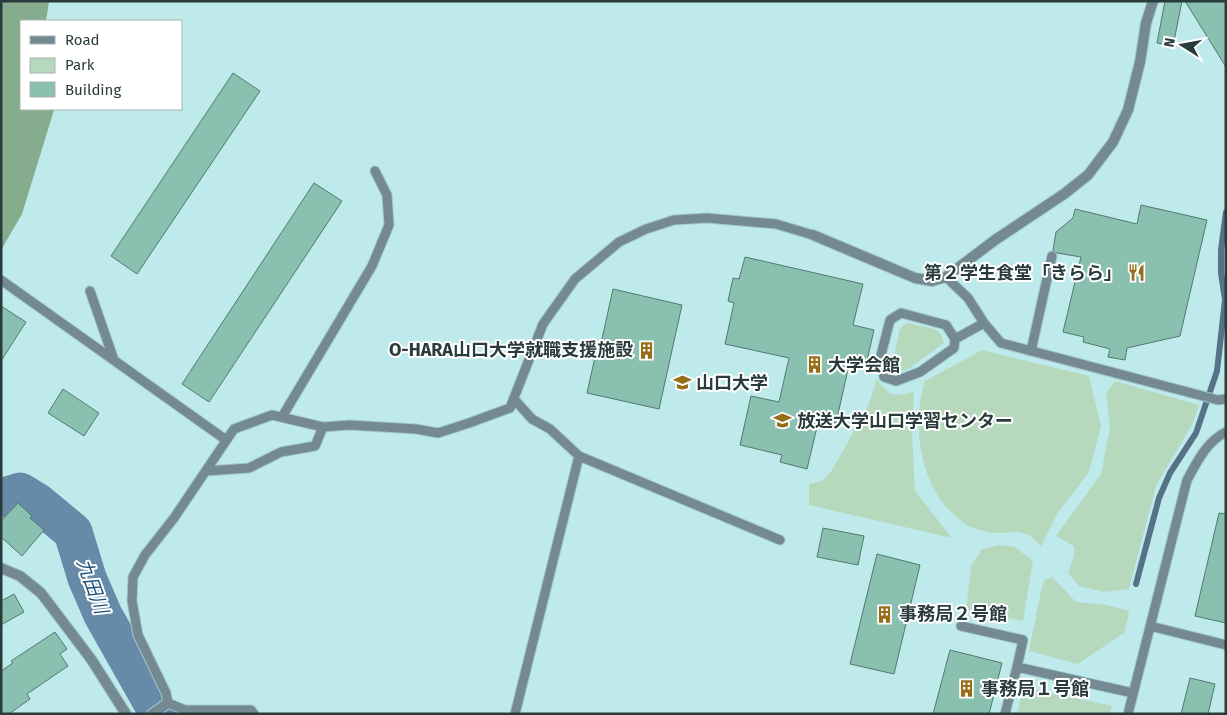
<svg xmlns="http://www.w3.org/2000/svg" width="1227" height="715" font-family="'Fira Sans','Noto Sans JP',sans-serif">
  <rect width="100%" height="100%" fill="#beeaec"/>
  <path fill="#b6d9bd" d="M907 323 935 329 941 334 944 343 907 370 898 371 892 365 900 328Z
    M982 350 1089 376 1101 426 1089 472 1057 514 1041 546C1037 543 1032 536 1026 534 1016 530 1007 533 996 533 988 533 978 529 970 527 966 525 962 521 958 518 920 489 911 425 925 381Z
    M877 379C891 398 892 396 914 392L912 433 915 491 952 538 809 505V484L822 481 832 470 868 406Z
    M1115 381 1199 405 1193 423 1156 486 1129 589 1104 592 1079 586 1068 573 1074 556V546L1056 536 1101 474 1110 428 1106 393Z
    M1000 545 1015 547 1033 561 1023 621 966 610 971 566 982 549Z
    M1052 577 1076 602 1107 605 1129 611 1125 632 1078 664 1029 651 1040 596 1044 580Z
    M1023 687 1112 706 1110 714H1017Z"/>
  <path fill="#86ac8e" d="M1 1H49L46 21H21V109H54V110L22 214 1 250Z"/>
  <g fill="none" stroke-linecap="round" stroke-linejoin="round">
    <path stroke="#557288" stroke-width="6" d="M1136 584 1159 498 1170 473 1196 433 1217 371 1225 300 1221 273V250L1226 212"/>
    <path stroke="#688aa9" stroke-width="39" d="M1 498 20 492 38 503 73 532 87 578 103 615 159 714"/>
  </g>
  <path fill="#8ac0b0" stroke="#53796f" d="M1165 1H1182L1173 46 1157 43Z
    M1185 1H1226V67Z
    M233 73 260 91 137 274 111 256Z
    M314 183 342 201 209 402 182 384Z
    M1141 205 1207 220 1180 336 1127 348 1125 360 1108 357 1110 349 1083 342 1084 337 1063 332 1081 257 1057 253 1053 250 1056 232 1073 218 1075 209 1137 224Z
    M745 257 863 284 853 325 874 330 867 360 851 356 836 423 819 419 807 469 780 462 782 455 740 445 751 396 779 402 789 358 725 344 734 303 728 301 733 278 739 279Z
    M613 289 682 305 659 409 587 393 597 348H600Z
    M1 306 26 322 1 361Z
    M63 389 99 413 84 436 48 413Z
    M18 503 32 516 30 518 44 530 22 556 1 537V521Z
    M1219 513 1226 514V623L1195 616Z
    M823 528 864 536 858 565 817 557Z
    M877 554 920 565 894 674 850 664Z
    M14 594 24 612 1 625V601Z
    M55 632 67 649 60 654 68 666 27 694 30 699 9 714H1V671L13 663 11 661Z
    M950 650 1002 663 989 714H933Z
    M1190 678 1215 684 1208 714H1181Z"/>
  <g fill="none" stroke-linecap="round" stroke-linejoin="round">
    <defs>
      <path id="lane" d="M946 277 968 298 984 323 1001 343 1218 400 1226 399
        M1 280 226 440
        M90 291 114 360
        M955 339 946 325 901 313 890 320 880 359 884 377 896 381 920 372 954 348 955 339 984 323
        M1031 351 1052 256
        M514 399 532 419 550 429 579 456
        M282 417 372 266 389 225 387 195 375 171
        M206 471 249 468 281 452 315 446 323 427
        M961 626 1023 640 1017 667
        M1150 626 1226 645
        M254 714 251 710H185L168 703 166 693 138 635 132 601 133 577 145 555 174 518 234 429 272 415 323 427 349 425 416 429 438 433 469 423 510 408 543 324 575 279 619 242 646 229 674 220 707 218 776 224 813 235
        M515 714 579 456 780 540
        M1005 714 1017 667 1133 693
        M1128 714 1187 480C1197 462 1207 441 1226 432"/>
      <path id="street" d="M813 235 915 278 932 281 946 277 995 240 1064 194 1088 175 1113 142 1128 110 1140 62 1146 23 1153 1
        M1 568 20 576 41 593 91 659 126 714
        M152 714 168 703"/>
    </defs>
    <use href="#lane" stroke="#a0c7c9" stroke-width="11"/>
    <use href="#street" stroke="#a0c7c9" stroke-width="12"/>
    <use href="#lane" stroke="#748991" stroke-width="9"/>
    <use href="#street" stroke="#748991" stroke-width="10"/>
  </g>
  <defs>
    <symbol id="restaurant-bare" viewBox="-9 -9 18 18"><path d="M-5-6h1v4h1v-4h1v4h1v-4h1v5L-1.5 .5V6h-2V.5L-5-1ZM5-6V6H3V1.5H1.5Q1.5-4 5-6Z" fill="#976d19" stroke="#fff" stroke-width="2.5" paint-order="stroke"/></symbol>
    <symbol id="building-bare" viewBox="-9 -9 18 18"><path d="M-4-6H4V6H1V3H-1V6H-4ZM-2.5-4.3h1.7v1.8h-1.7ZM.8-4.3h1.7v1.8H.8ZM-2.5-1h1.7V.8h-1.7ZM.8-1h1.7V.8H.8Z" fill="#976d19" stroke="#fff" stroke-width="2.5" paint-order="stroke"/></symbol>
    <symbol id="university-bare" viewBox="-9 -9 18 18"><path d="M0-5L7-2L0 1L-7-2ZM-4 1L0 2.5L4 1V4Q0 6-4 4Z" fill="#976d19" stroke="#fff" stroke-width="2.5" paint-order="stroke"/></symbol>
  </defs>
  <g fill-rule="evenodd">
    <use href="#restaurant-bare" x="1124" y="260" width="25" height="25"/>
    <use href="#building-bare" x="634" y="338" width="25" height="25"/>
    <use href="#building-bare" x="802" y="352" width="25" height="25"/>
    <use href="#university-bare" x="670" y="370" width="25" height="25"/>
    <use href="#university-bare" x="770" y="408" width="25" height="25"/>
    <use href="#building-bare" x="872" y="602" width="25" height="25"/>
    <use href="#building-bare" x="954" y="676" width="25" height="25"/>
  </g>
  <g text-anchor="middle" stroke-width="4" stroke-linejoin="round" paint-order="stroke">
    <g font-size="18" font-weight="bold" fill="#2a3b3c" stroke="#fff" text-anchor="start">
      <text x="1122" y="279" text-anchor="end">第２学生食堂「きらら」</text>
      <text x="633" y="356" text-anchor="end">O-HARA山口大学就職支援施設</text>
      <text x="828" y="371">大学会館</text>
      <text x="696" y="389">山口大学</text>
      <text x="797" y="427">放送大学山口学習センター</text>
      <text x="899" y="620">事務局２号館</text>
      <text x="981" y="695">事務局１号館</text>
    </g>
    <g font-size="19" font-style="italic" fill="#1d527d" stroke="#fff">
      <text transform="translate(93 586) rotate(70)" y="7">九田川</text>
    </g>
  </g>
  <rect width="1227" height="715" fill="none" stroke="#2a3b3c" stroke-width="5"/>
  <rect x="20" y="20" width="162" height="90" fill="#ffffff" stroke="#aab1b1"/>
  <rect x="30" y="36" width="25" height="8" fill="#748991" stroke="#aab1b1"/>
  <text x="65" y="45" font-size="15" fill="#2a3b3c">Road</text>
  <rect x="30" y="58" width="25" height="15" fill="#b6d9bd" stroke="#aab1b1"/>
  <text x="65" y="70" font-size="15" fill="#2a3b3c">Park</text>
  <rect x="30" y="82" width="25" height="15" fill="#8ac0b0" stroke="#aab1b1"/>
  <text x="65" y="95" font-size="15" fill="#2a3b3c">Building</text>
  <g transform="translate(1182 45) rotate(281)" stroke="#ffffff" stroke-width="4" paint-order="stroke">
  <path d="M0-4L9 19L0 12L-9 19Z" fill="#2a3b3c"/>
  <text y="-8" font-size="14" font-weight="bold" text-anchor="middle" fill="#2a3b3c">N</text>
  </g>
</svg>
